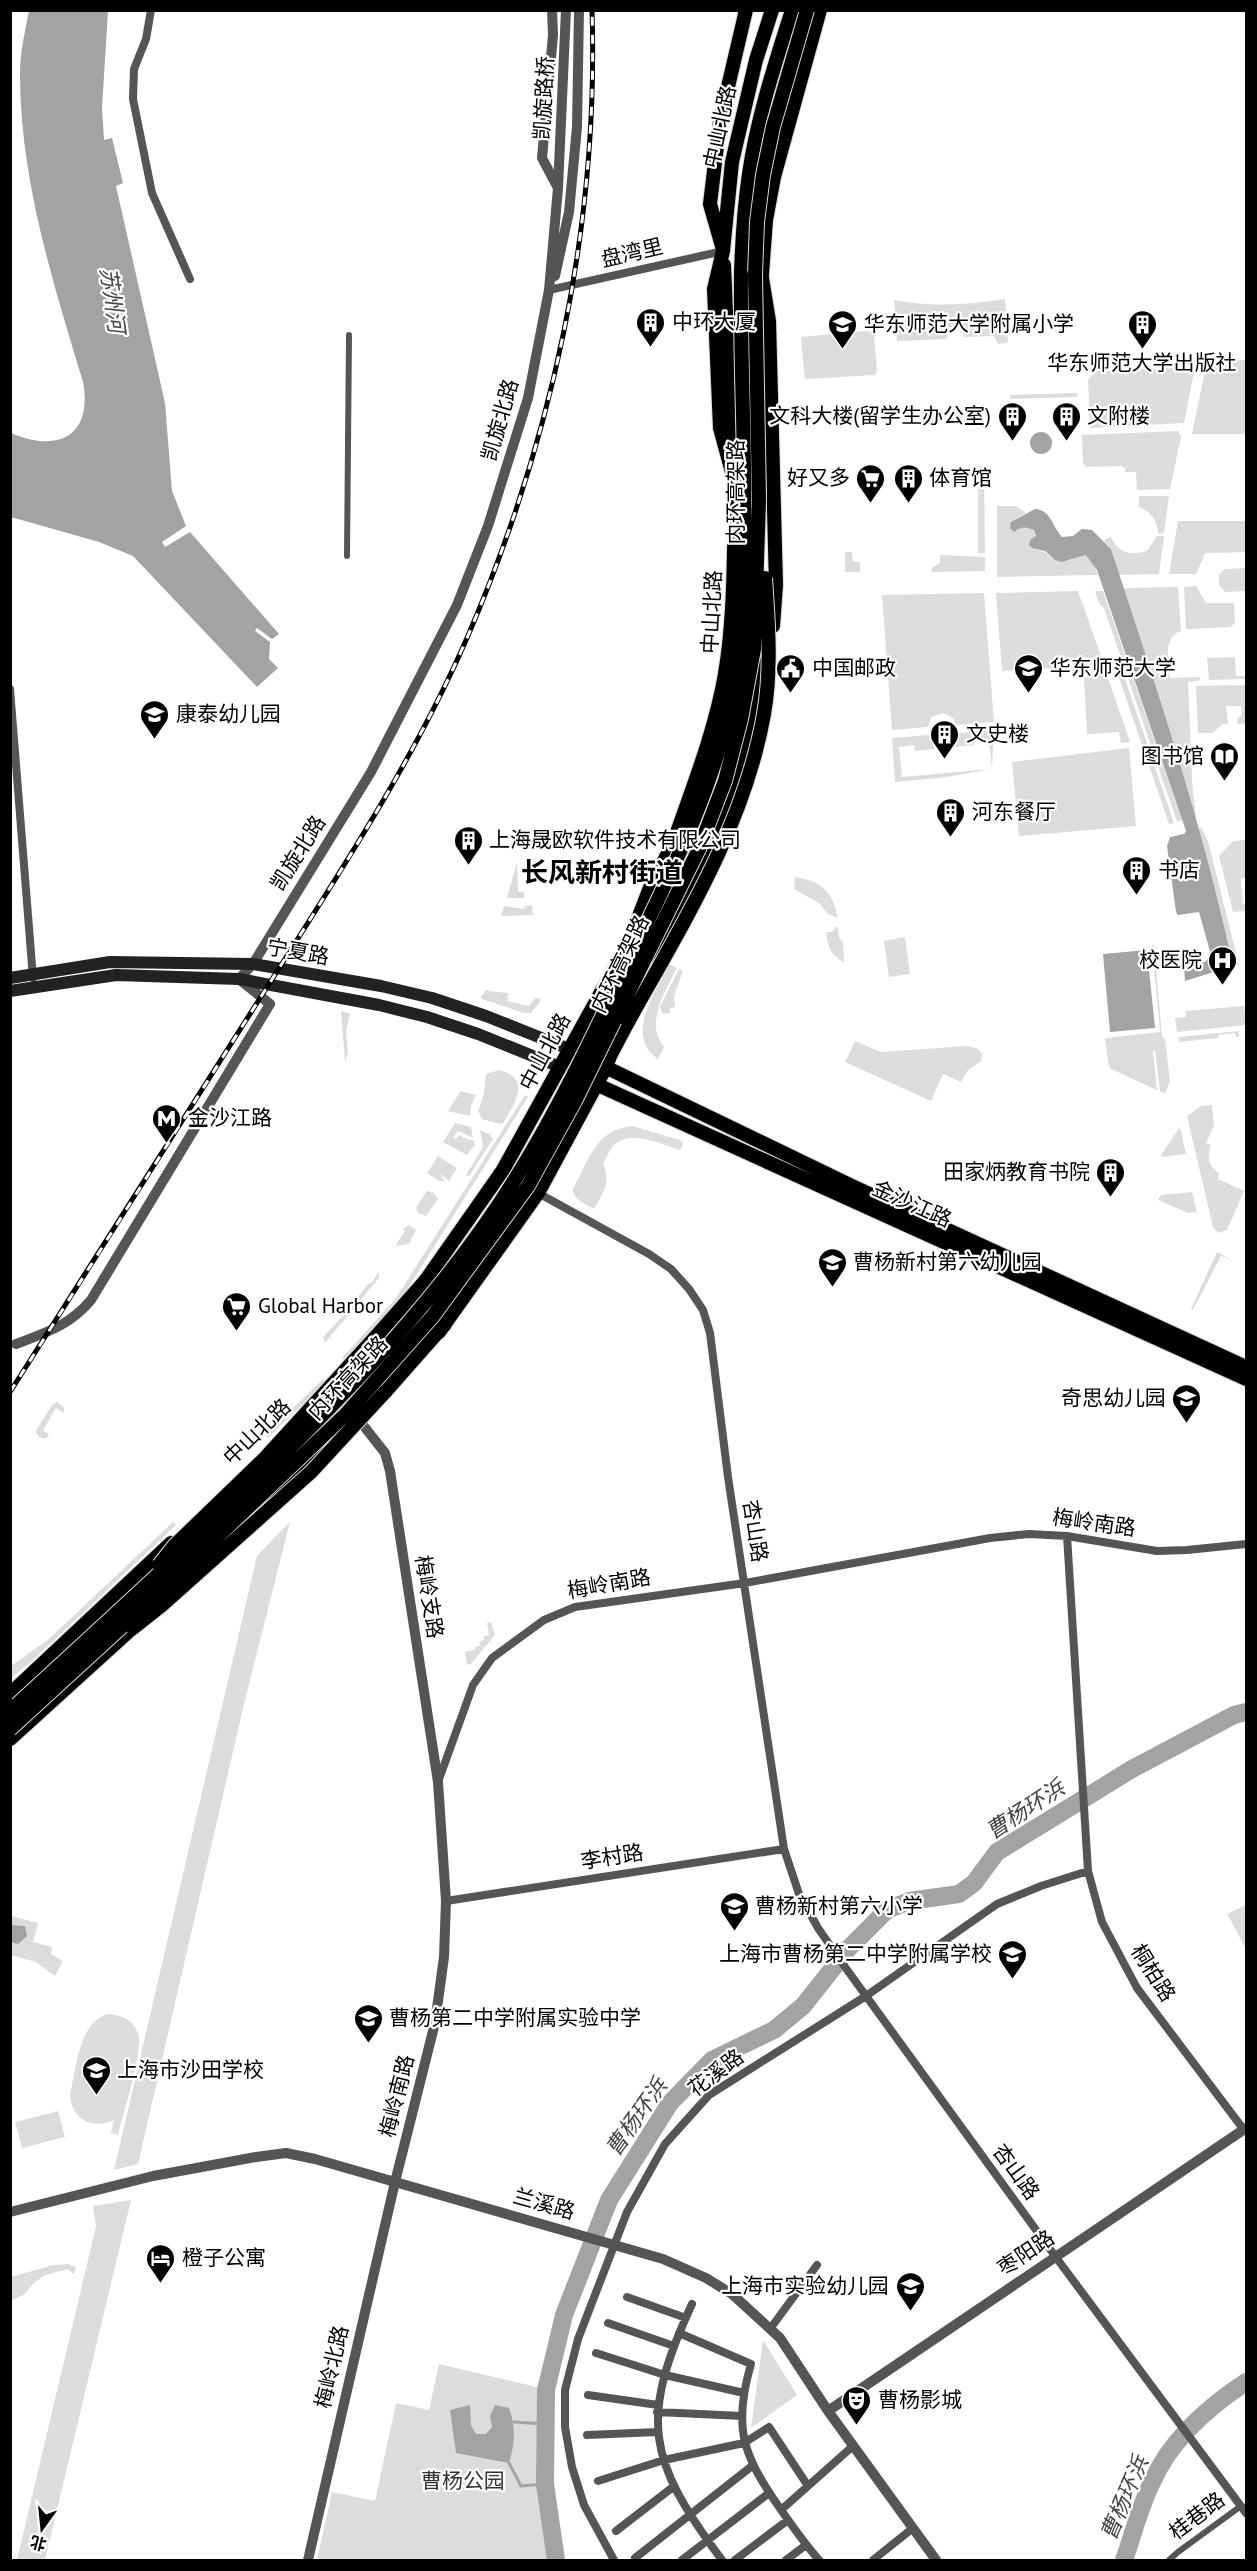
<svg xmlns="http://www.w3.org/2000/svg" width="1257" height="2571" font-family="'PT Sans','Noto Sans SC',sans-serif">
  <rect width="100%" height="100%" fill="#fff"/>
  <path fill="#dcdcdc" d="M1005 299 1008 343 998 344 994 336 964 337 962 329H949L947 339 897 341 894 300C932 307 967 305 1005 299Z
    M863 331 873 332 874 335 877 371 875 375 805 379 801 341 802 337Z
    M1246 360V434H1192L1207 361Z
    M1195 367 1184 423 1090 428 1088 379 1098 371Z
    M1077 393V397L1010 399V395Z
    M1178 431 1181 437 1170 489 1137 490 1136 472H1125V468L1121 466 1086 467 1083 463 1082 435Z
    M978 466H984L985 553H978Z
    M1139 496H1169L1164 533 1158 534C1158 521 1151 512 1139 507Z
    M997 506H1016L1026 513 1015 519 1020 528 1027 527 1034 530 1038 550C1047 551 1048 557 1056 560 1066 564 1077 557 1086 555L1092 561 1098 575 997 577Z
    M1178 521H1246V552L1205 553 1196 574H1169Z
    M1157 536H1164L1159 574 1119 575 1111 549 1104 540 1111 537C1118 553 1132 557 1148 550Z
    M845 552H852L853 562H860V572H845Z
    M940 555 985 557V571L931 572 932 568 940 563Z
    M1246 568V591L1225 592 1219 585V575L1225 569Z
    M1196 586 1206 603H1234L1235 623 1230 627 1186 629 1184 587Z
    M1178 587 1181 631C1162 637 1169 661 1170 678L1201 677 1198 681 1188 682 1192 779 1196 819 1123 588Z
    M1078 591 1104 665 1002 671 996 593Z
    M1095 591H1103L1182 820 1177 822 1104 608 1099 603Z
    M984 593 994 722 956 725 953 718 943 713 931 717 928 727 892 730 882 595Z
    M1235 657 1236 676H1246V679L1209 680 1207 658Z
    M1118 658 1174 823 1169 824 1113 660Z
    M1107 675 1130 742 1121 743 1119 732 1087 734 1084 677Z
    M1246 685V723L1237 724V720L1242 714 1241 706H1226L1228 724H1223L1212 733H1198L1196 686Z
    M994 730 992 769 947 777 895 782 892 738 929 735 935 749 915 751 914 745 899 747 902 777 992 769 989 739 974 740V745L956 747 955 736 957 733Z
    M1129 748 1136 826 1019 836 1012 762Z
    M1201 827 1208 841 1239 965 1233 966 1220 908 1198 828Z
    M1246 840V878L1241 879 1243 904H1246V911L1233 912 1219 856 1233 841Z
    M517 862 518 892H524V898H507Z
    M795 877C823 882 832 891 838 918L828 914 819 903 794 889Z
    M532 905 533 915 501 916 504 906 524 909 525 906Z
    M836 927H838L839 938 843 942 844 962C830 955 828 946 826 932H832Z
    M905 937 910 974 889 977 884 941Z
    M1152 945H1154L1162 1037 1165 1039 1170 1081 1165 1093 1160 1091 1155 1050 1153 1051 1157 1090 1109 1068 1105 1038 1160 1032Z
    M669 964 677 968C666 990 644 1023 664 1047L658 1059C623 1036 657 990 669 964Z
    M679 969 683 971 674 996 675 1007 670 1008V1013L663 1014 660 1007Z
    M487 989V991L508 993 507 1001 529 1006 535 998 542 999 531 1013H524L482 999 481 997Z
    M1244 1006 1246 1025 1177 1032 1175 1018 1186 1017V1011Z
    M341 1011 350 1014 346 1032 348 1053 345 1062Z
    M1239 1031V1037H1236L1235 1033 1218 1035V1038L1179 1042V1037Z
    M855 1041 881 1052 967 1046 978 1049 982 1054 981 1061 968 1070 961 1082 943 1074 931 1101 845 1062Z
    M499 1070C533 1079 514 1104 503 1123L500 1124 482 1119 478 1111 484 1093 486 1074Z
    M461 1091 476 1095 471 1106 470 1116 448 1111Z
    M525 1095 528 1097 400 1301 346 1361 342 1358 396 1298Z
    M1212 1105 1214 1126 1206 1143 1211 1145C1207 1158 1208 1165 1219 1173L1218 1179 1244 1191 1227 1230 1218 1233 1213 1227 1187 1116 1201 1106Z
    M455 1123 471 1127 473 1138 458 1131 453 1137 456 1139 459 1135 469 1140H474L475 1145 467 1155 443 1142Z
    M632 1126 680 1140 683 1144 680 1150C661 1144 629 1128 612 1147 609 1151 606 1159 603 1164 611 1182 603 1193 594 1209 586 1204 573 1200 573 1189 589 1160 595 1130 632 1126Z
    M1180 1127 1186 1154 1162 1157 1161 1155Z
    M480 1130 489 1134 493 1139 469 1176 466 1175 483 1147Z
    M438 1156 457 1168 449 1181 439 1173 445 1181H439L427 1173Z
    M427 1191 434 1193 438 1199 426 1216 418 1213 416 1208Z
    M1192 1192 1197 1212 1188 1213 1158 1200 1161 1195Z
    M409 1225 416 1230 409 1244 395 1246 405 1231 403 1229Z
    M1217 1252 1230 1259 1221 1256 1193 1310 1191 1309Z
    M379 1271V1278L325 1343 323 1337 356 1302V1299L369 1283H372Z
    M323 1379 326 1382 268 1438 265 1435Z
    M57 1402 64 1408V1413L56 1408 43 1430 49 1435 47 1438H41L36 1433 37 1429 52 1405Z
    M173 1522 176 1525 31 1662 11 1678V1666L49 1639Z
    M290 1522 244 1704 138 2164 114 2170 257 1556Z
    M491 1622 495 1635 470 1665 467 1664 465 1652 475 1650V1647L480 1646 479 1642 484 1640V1636L489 1635 487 1623Z
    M1246 1905V1949L1227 1914Z
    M11 1916 38 1923 33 1942 52 1947 51 1954 63 1961 55 1976 36 1962 11 1955Z
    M108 2014C121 2015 133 2019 138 2033 144 2049 123 2114 118 2135L111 2133 114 2120C92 2130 71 2119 70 2094 77 2067 78 2023 108 2014Z
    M58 2111 65 2137 22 2148 15 2122Z
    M131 2200 45 2560H17L96 2226 93 2206Z
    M68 2264 76 2267 74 2274 67 2269 43 2276 32 2285 25 2294 11 2301V2277L53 2265Z
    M763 2340 797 2395 751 2428Z
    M439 2364 537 2387 544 2510 552 2560H317L332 2492 375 2501 396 2403 429 2410Z"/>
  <path fill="#a3a3a3" d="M29 11H108L102 108 104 140 112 138 123 183 116 186 165 403 172 491 186 526 162 542 165 547 190 532 279 634 272 639 257 628 255 631 270 642 269 659 278 668 257 687 133 556 99 542 11 517V433C57 453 93 437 83 382 53 283 20 179 20 74 20 53 25 31 29 11Z
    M1030 443a11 11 0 1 1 22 0a11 11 0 1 1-22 0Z
    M1035 509C1051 510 1052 526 1062 537L1073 536 1082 529 1092 530 1111 549C1156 687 1203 825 1233 966L1185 981 1184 967 1205 962 1211 955 1199 912 1178 915 1176 912 1167 846 1170 837 1184 834 1186 831 1097 570 1086 555 1062 562 1055 560 1045 551 1032 548 1029 545 1030 540 1036 536 1034 530C1026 527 1021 526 1014 532L1010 528 1011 522Z
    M1147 950 1155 1028 1110 1032 1103 954Z
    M10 1925 25 1926 27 1936 18 1944 11 1942Z
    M470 2405 471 2425 476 2434H486L492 2427 490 2416 495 2405 509 2408C516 2427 515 2444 509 2463L456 2453 450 2410Z"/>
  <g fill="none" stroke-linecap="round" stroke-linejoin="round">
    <path stroke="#a3a3a3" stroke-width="3" d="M514 2422 545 2424
      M509 2463 521 2486 545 2484"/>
    <path stroke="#a3a3a3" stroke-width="18" d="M556 2560 545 2484 546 2390 564 2315 609 2200 670 2103 712 2060 774 2030 803 2006 849 1948 887 1910 909 1901 959 1894 974 1883 997 1852 1132 1769 1234 1715 1246 1712
      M1124 2560C1133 2535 1140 2506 1152 2482 1171 2439 1208 2407 1246 2382"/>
    <defs>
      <path id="primary" d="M722 246 710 204 720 121 746 10
        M724 265 732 452
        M762 278 769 321 776 585 773 626
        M761 287 766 220 774 177 820 10
        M733 487V476L720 428 714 289 723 251 732 162 756 60 772 10
        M741 758C752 717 760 676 761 633
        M642 980 712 850 737 772 757 742
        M599 1064 852 1186 1246 1367
        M589 1081 1246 1379
        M421 1287 503 1170 636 929
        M439 1332 538 1193 606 1067 614 1045
        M401 1364 421 1341 435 1331
        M259 1510 351 1420
        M10 1694 171 1543
        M10 1739 140 1621"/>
      <path id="trunk" d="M741 274C742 241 744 208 749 174 757 118 775 64 792 10
        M631 937 651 885 673 844
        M611 1054 628 1022
        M380 1332 427 1279
        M385 1392 445 1324"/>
    </defs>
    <use href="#primary" stroke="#dbdbdb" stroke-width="16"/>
    <use href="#trunk" stroke="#dbdbdb" stroke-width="16"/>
    <path stroke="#555" stroke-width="6" d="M347 556 349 335
      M1169 2560 1178 2552 1241 2506"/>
    <path stroke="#555" stroke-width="8" d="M151 10 146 39 134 69 133 99 152 193 190 279
      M549 290 723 251
      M10 689 33 978
      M538 1193 649 1254 671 1269 689 1289 703 1310 710 1333 728 1477 784 1849 799 1894 818 1928 845 1967 1055 2256 1246 2513
      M1067 1536 1088 1871 1102 1922 1137 1988 1244 2130
      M438 1782 473 1685 492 1658 544 1620 575 1607 745 1583 990 1538 1029 1534 1067 1536 1157 1551 1187 1550 1246 1544
      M446 1901 784 1849
      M627 2297 686 2318
      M692 2304C639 2419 647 2460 722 2560
      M608 2323 674 2346
      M770 2329 817 2265
      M679 2333 751 2364C733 2426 742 2453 777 2504 790 2523 804 2543 819 2560
      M596 2353 665 2375 744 2393
      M588 2395 658 2405
      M657 2412 742 2416
      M587 2435 657 2432
      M598 2481 664 2460 744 2443 769 2427 808 2486
      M781 2510 853 2446
      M616 2531 673 2487
      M635 2558 752 2466
      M614 2560 584 2505 572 2467 565 2427V2390L578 2339 627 2212 665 2144 709 2095 866 1996 997 1904 1041 1886 1088 1871
      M682 2560 769 2493
      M735 2560 788 2520
      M786 2560 806 2545
      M873 2560 913 2528"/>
    <path stroke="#555" stroke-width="10" d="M552 10 553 35 542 158 558 188
      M555 276 569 212 577 127 579 10
      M16 1344C47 1332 69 1326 91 1300L270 1004 239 979 253 964 371 772 457 605 488 526 528 398 549 290 558 188 566 10
      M10 2212 153 2176 256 2157 286 2153 315 2159 663 2259 706 2278 732 2294 780 2338 828 2411 936 2560
      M828 2411 1246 2128
      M308 2560 395 2182 435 2023 444 1957 446 1901 438 1782 390 1471 385 1453 363 1425"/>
    <path stroke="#222" stroke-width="12" d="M10 978 110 962 253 964 381 986 432 998 486 1016 569 1049
      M10 991 116 975 239 979 379 1005 427 1017 478 1034 560 1067"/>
    <use href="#primary" stroke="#000" stroke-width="14"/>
    <use href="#trunk" stroke="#000" stroke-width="14"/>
    <defs>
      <path id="rail" d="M10 1392C97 1256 183 1120 269 984 340 872 414 760 467 638 552 441 599 225 592 10"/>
    </defs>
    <use href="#rail" stroke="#000" stroke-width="5"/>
    <use href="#rail" stroke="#fff" stroke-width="3" stroke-dasharray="9" stroke-linecap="butt"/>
    <defs>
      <path id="trunk-bridge" d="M673 844C692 789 715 732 725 674 736 609 733 539 736 473
        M628 1022C683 923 744 827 764 714 772 669 768 623 765 578
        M159 1565 174 1546 265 1458 380 1332
        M133 1628 162 1605 311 1472 385 1392
        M10 1711C100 1628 190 1547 277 1461 365 1374 451 1283 517 1176 560 1107 595 1032 630 958 672 871 715 785 734 690 743 642 744 594 744 546 746 455 740 365 741 274
        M10 1729 151 1600 346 1414 433 1316 528 1186 575 1101 699 849 725 781 741 719 754 649 759 501 755 275 757 222 763 175 773 127 807 10"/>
    </defs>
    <use href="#trunk-bridge" stroke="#dbdbdb" stroke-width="16" stroke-linecap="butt"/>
    <use href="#trunk-bridge" stroke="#000" stroke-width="14"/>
  </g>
  <defs>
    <symbol id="building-pin" viewBox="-11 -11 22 30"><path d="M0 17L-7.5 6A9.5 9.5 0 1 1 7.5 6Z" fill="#000" stroke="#fff"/><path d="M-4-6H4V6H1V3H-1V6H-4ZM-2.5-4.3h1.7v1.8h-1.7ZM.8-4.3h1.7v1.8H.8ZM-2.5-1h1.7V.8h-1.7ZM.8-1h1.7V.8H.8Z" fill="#fff"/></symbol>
    <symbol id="school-pin" viewBox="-11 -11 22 30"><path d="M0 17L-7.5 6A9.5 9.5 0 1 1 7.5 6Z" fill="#000" stroke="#fff"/><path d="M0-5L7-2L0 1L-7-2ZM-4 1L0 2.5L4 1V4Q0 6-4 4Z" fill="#fff"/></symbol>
    <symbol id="supermarket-pin" viewBox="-11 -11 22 30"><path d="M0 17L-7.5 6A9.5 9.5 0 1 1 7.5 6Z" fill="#000" stroke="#fff"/><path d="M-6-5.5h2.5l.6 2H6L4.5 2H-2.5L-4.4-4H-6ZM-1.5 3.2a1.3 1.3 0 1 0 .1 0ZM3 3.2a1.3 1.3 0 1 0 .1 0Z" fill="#fff"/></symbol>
    <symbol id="civic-pin" viewBox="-11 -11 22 30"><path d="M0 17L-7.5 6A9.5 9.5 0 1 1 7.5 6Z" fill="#000" stroke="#fff"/><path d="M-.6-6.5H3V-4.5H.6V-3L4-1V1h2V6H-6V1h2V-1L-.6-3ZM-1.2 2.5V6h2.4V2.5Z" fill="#fff"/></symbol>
    <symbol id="university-pin" viewBox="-11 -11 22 30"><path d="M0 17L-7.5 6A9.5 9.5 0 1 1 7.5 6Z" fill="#000" stroke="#fff"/><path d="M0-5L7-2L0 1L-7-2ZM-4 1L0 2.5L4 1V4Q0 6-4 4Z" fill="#fff"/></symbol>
    <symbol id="library-pin" viewBox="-11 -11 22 30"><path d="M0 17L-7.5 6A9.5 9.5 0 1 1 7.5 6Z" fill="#000" stroke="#fff"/><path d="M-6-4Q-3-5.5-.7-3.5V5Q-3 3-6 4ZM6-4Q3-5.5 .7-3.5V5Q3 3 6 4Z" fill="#fff"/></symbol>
    <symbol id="hospital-pin" viewBox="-11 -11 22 30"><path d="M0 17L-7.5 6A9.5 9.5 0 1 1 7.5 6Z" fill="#000" stroke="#fff"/><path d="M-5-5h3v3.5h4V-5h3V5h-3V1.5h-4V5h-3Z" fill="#fff"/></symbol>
    <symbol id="metro-pin" viewBox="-11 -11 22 30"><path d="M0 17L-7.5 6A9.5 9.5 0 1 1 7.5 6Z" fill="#000" stroke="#fff"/><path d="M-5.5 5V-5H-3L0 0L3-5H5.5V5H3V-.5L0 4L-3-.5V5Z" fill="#fff"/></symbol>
    <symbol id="hotel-pin" viewBox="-11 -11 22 30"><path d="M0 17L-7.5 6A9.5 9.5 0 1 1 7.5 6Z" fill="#000" stroke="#fff"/><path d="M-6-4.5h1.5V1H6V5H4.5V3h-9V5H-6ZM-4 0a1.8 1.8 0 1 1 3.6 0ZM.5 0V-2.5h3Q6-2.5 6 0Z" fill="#fff"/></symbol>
    <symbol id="theatre-pin" viewBox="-11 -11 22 30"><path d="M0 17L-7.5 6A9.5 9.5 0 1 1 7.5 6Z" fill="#000" stroke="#fff"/><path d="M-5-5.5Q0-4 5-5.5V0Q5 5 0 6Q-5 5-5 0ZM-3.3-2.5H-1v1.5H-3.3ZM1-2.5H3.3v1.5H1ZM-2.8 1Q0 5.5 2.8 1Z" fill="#fff"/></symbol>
  </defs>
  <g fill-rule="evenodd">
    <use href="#building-pin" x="634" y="306" width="33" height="45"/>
    <use href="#school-pin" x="826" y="308" width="33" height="45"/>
    <use href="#building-pin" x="1126" y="308" width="33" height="45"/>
    <use href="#building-pin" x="996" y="400" width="33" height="45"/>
    <use href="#building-pin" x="1050" y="400" width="33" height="45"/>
    <use href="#supermarket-pin" x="854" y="462" width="33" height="45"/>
    <use href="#building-pin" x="892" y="462" width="33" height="45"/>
    <use href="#civic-pin" x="774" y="652" width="33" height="45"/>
    <use href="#university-pin" x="1012" y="652" width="33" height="45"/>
    <use href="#school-pin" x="138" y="698" width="33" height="45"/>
    <use href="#building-pin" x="928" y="718" width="33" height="45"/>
    <use href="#library-pin" x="1208" y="740" width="33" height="45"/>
    <use href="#building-pin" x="934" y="796" width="33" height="45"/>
    <use href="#building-pin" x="452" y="824" width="33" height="45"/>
    <use href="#building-pin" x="1120" y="854" width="33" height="45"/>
    <use href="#hospital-pin" x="1206" y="944" width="33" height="45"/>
    <use href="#metro-pin" x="150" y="1102" width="33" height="45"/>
    <use href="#building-pin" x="1094" y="1156" width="33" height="45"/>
    <use href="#school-pin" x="816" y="1246" width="33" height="45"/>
    <use href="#supermarket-pin" x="220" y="1290" width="33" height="45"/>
    <use href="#school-pin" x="1170" y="1382" width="33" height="45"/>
    <use href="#school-pin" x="718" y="1890" width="33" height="45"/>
    <use href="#school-pin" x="996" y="1938" width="33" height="45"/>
    <use href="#school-pin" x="352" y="2002" width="33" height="45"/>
    <use href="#school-pin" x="80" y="2054" width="33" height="45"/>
    <use href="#hotel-pin" x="144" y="2242" width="33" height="45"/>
    <use href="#school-pin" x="894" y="2270" width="33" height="45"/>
    <use href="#theatre-pin" x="840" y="2384" width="33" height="45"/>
  </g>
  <g text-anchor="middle" stroke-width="4.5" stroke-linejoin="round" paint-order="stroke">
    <g font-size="21" fill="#000" stroke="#fff">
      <text transform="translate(544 98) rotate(-87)" y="7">凯旋路桥</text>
      <text transform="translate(720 127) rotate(-78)" y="7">中山北路</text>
      <text transform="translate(632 253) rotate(-13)" y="7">盘湾里</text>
      <text transform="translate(500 420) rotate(-74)" y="7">凯旋北路</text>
      <text transform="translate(736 492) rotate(-90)" y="7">内环高架路</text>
      <text transform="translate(712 612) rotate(-87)" y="7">中山北路</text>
      <text transform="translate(298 853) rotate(-58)" y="7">凯旋北路</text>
      <text transform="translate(298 952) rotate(10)" y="7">宁夏路</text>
      <text transform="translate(620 964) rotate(-64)" y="7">内环高架路</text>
      <text transform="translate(545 1052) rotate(-62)" y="7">中山北路</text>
      <text transform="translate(912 1204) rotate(24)" y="7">金沙江路</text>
      <text transform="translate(348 1378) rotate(-47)" y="7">内环高架路</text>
      <text transform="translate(257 1432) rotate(-44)" y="7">中山北路</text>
      <text transform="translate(1094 1523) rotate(8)" y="7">梅岭南路</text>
      <text transform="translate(755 1531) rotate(81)" y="7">杏山路</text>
      <text transform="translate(609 1584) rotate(-10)" y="7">梅岭南路</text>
      <text transform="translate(429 1597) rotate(81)" y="7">梅岭支路</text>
      <text transform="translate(612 1857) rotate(-9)" y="7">李村路</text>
      <text transform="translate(1153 1973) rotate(58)" y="7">桐柏路</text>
      <text transform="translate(716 2073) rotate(-37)" y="7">花溪路</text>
      <text transform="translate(397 2096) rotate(-76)" y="7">梅岭南路</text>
      <text transform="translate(1016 2172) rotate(54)" y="7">杏山路</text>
      <text transform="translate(544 2204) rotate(16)" y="7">兰溪路</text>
      <text transform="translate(1026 2253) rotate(-34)" y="7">枣阳路</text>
      <text transform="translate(332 2367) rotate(-77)" y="7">梅岭北路</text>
      <text transform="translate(1197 2516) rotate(-37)" y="7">桂巷路</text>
    </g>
    <g font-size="21" fill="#000" stroke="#fff" text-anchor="start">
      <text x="672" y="329">中环大厦</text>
      <text x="864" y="331">华东师范大学附属小学</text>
      <text x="1142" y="370" text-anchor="middle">华东师范大学出版社</text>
      <text x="991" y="423" text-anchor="end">文科大楼(留学生办公室)</text>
      <text x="1087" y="423">文附楼</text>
      <text x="850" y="485" text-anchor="end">好又多</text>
      <text x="929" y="485">体育馆</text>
      <text x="812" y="675">中国邮政</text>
      <text x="1050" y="675">华东师范大学</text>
      <text x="176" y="721">康泰幼儿园</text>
      <text x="966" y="741">文史楼</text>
      <text x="1204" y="763" text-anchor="end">图书馆</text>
      <text x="972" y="819">河东餐厅</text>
      <text x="489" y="847">上海晟欧软件技术有限公司</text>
      <text x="1158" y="877">书店</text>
      <text x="1202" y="967" text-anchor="end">校医院</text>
      <text x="188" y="1125">金沙江路</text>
      <text x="1090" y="1179" text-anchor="end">田家炳教育书院</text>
      <text x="853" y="1269">曹杨新村第六幼儿园</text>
      <text x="258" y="1313">Global Harbor</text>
      <text x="1166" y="1405" text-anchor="end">奇思幼儿园</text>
      <text x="755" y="1913">曹杨新村第六小学</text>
      <text x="992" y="1961" text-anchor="end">上海市曹杨第二中学附属学校</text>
      <text x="389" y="2025">曹杨第二中学附属实验中学</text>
      <text x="117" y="2077">上海市沙田学校</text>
      <text x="182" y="2265">橙子公寓</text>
      <text x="889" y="2293" text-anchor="end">上海市实验幼儿园</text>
      <text x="878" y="2407">曹杨影城</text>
    </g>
    <g font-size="21" fill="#333" stroke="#fff">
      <text x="463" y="2488">曹杨公园</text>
    </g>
    <g font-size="22" font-style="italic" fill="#444" stroke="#fff">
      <text transform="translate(113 300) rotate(82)" y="8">苏州河</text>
      <text transform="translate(1025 1809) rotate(-33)" y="8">曹杨环浜</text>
      <text transform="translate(636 2117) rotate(-55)" y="8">曹杨环浜</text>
      <text transform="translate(1124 2498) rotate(-67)" y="8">曹杨环浜</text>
    </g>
    <g font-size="27" font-weight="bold" fill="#000" stroke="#fff">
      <text x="602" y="882">长风新村街道</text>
    </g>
  </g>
  <rect width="1257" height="2571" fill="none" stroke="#000000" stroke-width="24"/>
  <g transform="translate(42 2529) rotate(195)" stroke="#ffffff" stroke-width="4.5" paint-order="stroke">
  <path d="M0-4.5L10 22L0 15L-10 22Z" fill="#000000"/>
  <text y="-9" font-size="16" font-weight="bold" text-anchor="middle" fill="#000000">北</text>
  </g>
</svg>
